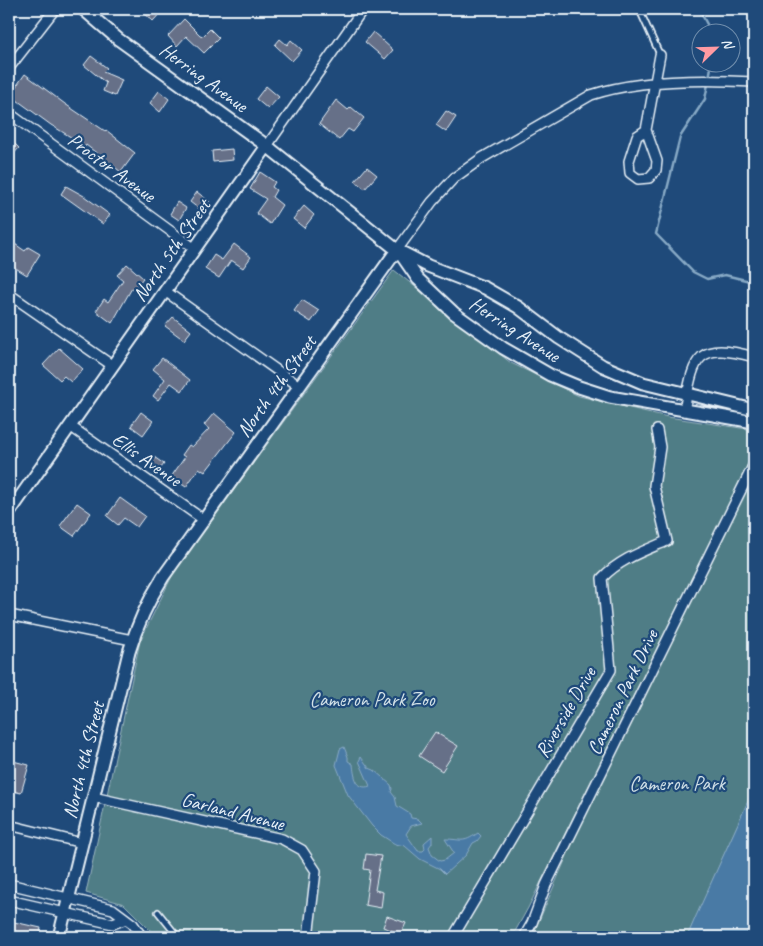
<svg xmlns="http://www.w3.org/2000/svg" width="763" height="946" font-family="Caveat,sans-serif">
  <rect width="100%" height="100%" fill="#1f4a7a"/>
  <filter id="ink" filterUnits="userSpaceOnUse"><feTurbulence type="fractalNoise" baseFrequency=".02" numOctaves="2"/><feDisplacementMap in="SourceGraphic" scale="10" xChannelSelector="R" yChannelSelector="G"/><feConvolveMatrix kernelMatrix="1 2 1 2 8 2 1 2 1" color-interpolation-filters="sRGB"/></filter>
  <g filter="url(#ink)">
    <path fill="#507d86" stroke="#9cb7bf" d="M394 270 511 363 579 396 668 417 754 430V453L528 908 512 937H157L124 904 86 893 140 641 174 572Z
      M754 464V788L687 937H532L616 742Z"/>
    <path fill="#487aa5" stroke="#88aac6" d="M344 747 348 757V761L353 764C354 775 356 791 370 786L359 761 361 757 369 768 374 770 391 785 392 789 391 792 395 797 397 806 410 814 411 818 418 819 422 823 411 826 406 834 418 851H423L425 849 424 843 432 836V843L429 847 432 855 440 861 445 860 454 853 445 839C462 839 462 844 478 833L481 836 477 841 473 843 466 855 445 874 440 869 420 859 405 846 395 844 381 835 372 826 348 795 336 765 340 749Z
      M754 788V937H687L696 916Z"/>
    <g fill="none" stroke-linecap="round" stroke-linejoin="round">
      <path stroke="#88aac6" stroke-width="2.5" d="M699 9 711 32
        M709 78 712 62
        M708 84 705 99 680 137 656 234 693 272 707 279 725 275 754 282"/>
    </g>
    <path fill="#666f88" stroke="#e8f1f8" d="M147 9H164L153 21 143 12Z
      M184 19 200 35 203 36 210 29 219 38 204 53 186 36 177 46 168 36Z
      M373 32 393 50 385 59 365 42Z
      M280 39 287 45 291 40 302 50 292 61 275 45Z
      M91 56 107 68 103 72 122 80 115 96 103 91 106 83 84 65Z
      M25 74 65 104 105 131 106 130 135 153 121 172 86 145 84 148 73 141 74 139 51 125 10 95Z
      M266 86 279 97 268 109 256 99Z
      M159 91 169 99 160 112 150 103Z
      M336 100 348 110 351 107 364 118 353 132 348 129 339 140 319 124Z
      M446 111 456 117 446 132 436 125Z
      M9 138 19 148 9 159Z
      M232 149 233 160 213 162 212 151Z
      M367 167 377 175 365 189 355 181Z
      M260 172 275 182 272 187 276 190 272 197 282 205 270 224 256 213 266 199 250 189Z
      M66 186 84 196 110 215 103 224 61 194Z
      M197 192 210 202 203 212 190 202Z
      M177 202 186 208 179 220 170 214Z
      M304 206 314 215 304 228 293 219Z
      M9 240 25 251 28 247 40 254 27 275 9 264Z
      M234 244 251 257 243 268 231 260 219 278 205 269 214 255 222 260Z
      M127 264 143 278 134 289 132 288 112 323 96 311 104 299 108 302 123 280 117 275Z
      M302 300 319 311 311 322 294 311Z
      M173 317 191 331 184 340 165 326Z
      M59 348 83 369 71 382 64 376 60 380 43 365Z
      M162 358 190 380 182 391 171 383 158 400 153 396 165 379 153 369Z
      M141 412 153 421 143 435 131 426Z
      M214 413 236 432 205 472 199 468 186 487 171 477 185 457 182 455 189 445 192 447 209 429 204 425Z
      M154 457 164 464 158 472 149 465Z
      M120 498 145 516 137 527 124 518 118 525 107 516Z
      M77 503 91 513 74 536 60 526Z
      M435 732 458 746 442 771 419 756Z
      M13 761 29 765 21 793 9 790V775Z
      M366 854 381 856 375 890 383 892 381 908 365 905 370 870 364 869Z
      M387 916 406 923 401 934 383 927Z
      M14 922 41 928 39 937 11 933Z"/>
    <g fill="none" stroke-linecap="round" stroke-linejoin="round">
      <defs>
        <path id="service" d="M639 9 660 55
          M158 912 178 937"/>
        <path id="minor" d="M9 68 55 9
          M9 113 195 249
          M646 130 637 136 629 161 630 173 638 179 649 178 656 170 657 161 646 130 660 55
          M267 146 363 9
          M397 250 432 202 454 178 482 158 591 95C639 79 704 79 754 82
          M165 291 299 386
          M9 294 113 366
          M684 411C694 359 694 340 754 357
          M70 426 204 520
          M9 615 132 640
          M93 797 282 839 302 850 316 871 308 937
          M9 825 82 843
          M9 884 113 909 133 924 142 937
          M9 900 113 924 126 919
          M453 937 611 670 602 578C620 559 644 551 667 541L654 486 660 447 657 430
          M524 937 532 923 546 885 754 464"/>
        <path id="secondary" d="M83 9 118 39 267 146 397 250 428 266 485 288 518 307 559 338 603 366 643 383 754 410
          M400 253 418 279 454 313 503 348 550 375 579 387 610 397 754 422
          M9 513 267 146
          M59 937 129 652C137 625 148 601 163 577L397 250"/>
      </defs>
      <use href="#service" stroke="#e8f1f8" stroke-width="8"/>
      <use href="#minor" stroke="#e8f1f8" stroke-width="12"/>
      <use href="#secondary" stroke="#e8f1f8" stroke-width="15"/>
      <use href="#service" stroke="#1f4a7a" stroke-width="4.5"/>
      <use href="#minor" stroke="#1f4a7a" stroke-width="9"/>
      <use href="#secondary" stroke="#1f4a7a" stroke-width="11"/>
    </g>
  </g>
  <g text-anchor="middle" stroke-width="4.5" stroke-linejoin="round" paint-order="stroke">
    <g font-size="20" fill="#e8f1f8" stroke="#1f4a7a">
      <text transform="translate(204 77) rotate(36)" y="7">Herring Avenue</text>
      <text transform="translate(112 167) rotate(36)" y="7">Proctor Avenue</text>
      <text transform="translate(171 250) rotate(-55)" y="7">North 5th Street</text>
      <text transform="translate(515 329) rotate(33)" y="7">Herring Avenue</text>
      <text transform="translate(276 386) rotate(-54)" y="7">North 4th Street</text>
      <text transform="translate(147 459) rotate(35)" y="7">Ellis Avenue</text>
      <text transform="translate(622 692) rotate(-64)" y="7">Cameron Park Drive</text>
      <text transform="translate(565 712) rotate(-60)" y="7">Riverside Drive</text>
      <text transform="translate(83 760) rotate(-76)" y="7">North 4th Street</text>
      <text transform="translate(233 811) rotate(14)" y="7">Garland Avenue</text>
    </g>
    <g font-size="20" fill="#d1e0e7" stroke="#1f4a7a">
      <text x="372" y="706">Cameron Park Zoo</text>
      <text x="677" y="790">Cameron Park</text>
    </g>
  </g>
  <rect width="763" height="946" fill="none" stroke="#1f4a7a" stroke-width="30"/>
  <rect x="15" y="15" width="733" height="916" fill="none" stroke="#e8f1f8" stroke-width="2" filter="url(#ink)"/>
  <g transform="translate(716 48) rotate(67)"><circle r="24" fill="#1f4a7a" stroke="#6f8dac"/>
  <path d="M0-4L9 19L0 12L-9 19Z" fill="#ff9aa2"/>
  <text y="-8" font-size="14" font-weight="bold" text-anchor="middle" fill="#e8f1f8">N</text>
  </g>
</svg>
